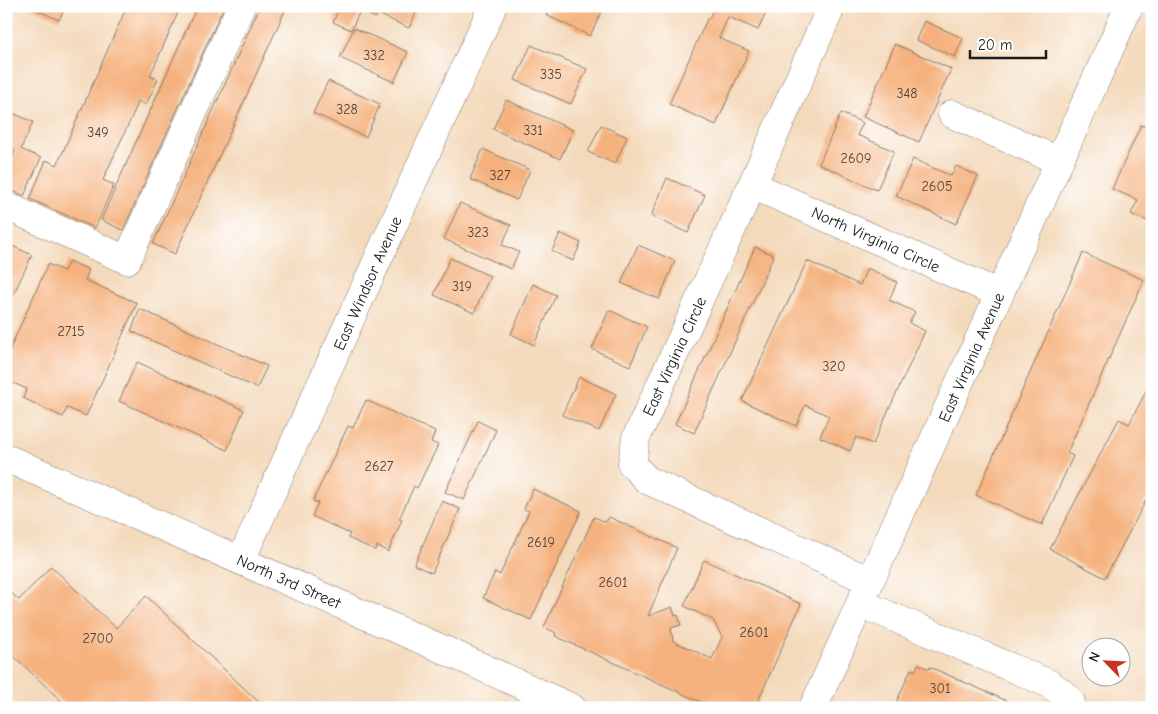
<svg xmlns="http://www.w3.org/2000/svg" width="1158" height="714" font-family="'Comic Neue',sans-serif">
  <rect width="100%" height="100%" fill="#fff"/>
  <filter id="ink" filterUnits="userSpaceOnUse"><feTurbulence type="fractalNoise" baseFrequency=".02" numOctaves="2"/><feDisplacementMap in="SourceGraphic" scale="10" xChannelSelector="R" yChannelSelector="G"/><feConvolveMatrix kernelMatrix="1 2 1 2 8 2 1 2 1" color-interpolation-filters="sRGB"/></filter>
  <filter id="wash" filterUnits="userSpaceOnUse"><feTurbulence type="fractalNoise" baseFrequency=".0096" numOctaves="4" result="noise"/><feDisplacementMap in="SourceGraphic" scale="20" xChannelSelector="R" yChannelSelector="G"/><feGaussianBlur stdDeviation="1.12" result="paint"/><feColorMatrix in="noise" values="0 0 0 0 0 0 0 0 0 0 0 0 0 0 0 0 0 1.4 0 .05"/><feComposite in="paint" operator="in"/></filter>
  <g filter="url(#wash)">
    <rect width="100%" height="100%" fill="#f4dabc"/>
    <g id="blocks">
      <path fill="#f5b27f" d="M28 6H66L59 20Z
        M127 6H181L150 76 158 79 146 105 139 101 103 180 114 185 95 228 30 199 46 160 57 165Z
        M197 6H224L123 230 101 220Z
        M260 6H287L175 254 153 244Z
        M340 6H345L359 13 351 30 333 22Z
        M355 6H419L409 28 378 14 376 18 354 8Z
        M550 6H597L603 9 590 36 546 15Z
        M715 6H769L758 30 728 17 719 38 749 51 716 125 669 104 708 17 709 18Z
        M924 21 963 38 955 57 916 40Z
        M354 28 408 52 394 82 340 58Z
        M895 44 951 69 919 142 863 117Z
        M531 45 587 69 571 104 515 80Z
        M328 81 380 104 366 137 313 113Z
        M506 100 573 130 560 159 493 129Z
        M6 110 33 122 21 149 41 158 24 196 6 188V170L15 151 6 147Z
        M841 113 863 123 857 135 894 151 877 190 819 164Z
        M601 125 627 137 615 164 588 152Z
        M1141 125 1152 130V223L1131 214 1138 200 1112 189Z
        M483 149 530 170 517 200 470 179Z
        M913 159 951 176 956 166 978 176 956 224 896 196Z
        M667 178 705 195 688 233 651 216Z
        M460 203 511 225 502 245 519 252 511 269 444 239Z
        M560 233 581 243 573 261 552 251Z
        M6 243 32 255 6 310Z
        M638 245 675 261 659 299 621 283Z
        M755 247 774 255 694 433 675 424Z
        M1083 253 1144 280 1067 453 1073 456 1042 525 976 495Z
        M450 258 490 276 474 313 434 295Z
        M69 261 89 270 85 280 137 303 86 416 67 408 63 417 23 398 27 389 6 380V358L48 264 64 271Z
        M807 261 860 285 867 268 897 282 889 300 915 312 909 323 925 331 873 444 856 437 850 451 820 437 829 416 805 405 796 426 742 401Z
        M533 284 556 295 534 345 511 334Z
        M140 309 267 366 257 388 131 331Z
        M609 310 647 327 630 366 592 349Z
        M137 362 244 410 227 450 119 401Z
        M579 377 616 394 599 431 562 415Z
        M1152 380V489L1105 578 1050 549 1119 419 1129 424Z
        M366 400 435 432 431 442 438 445 417 488 414 486 399 519 402 520 388 552 377 546 375 550 348 538 350 534 312 516 318 503 313 501 348 426 353 428Z
        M478 421 496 430 464 500 445 492Z
        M533 489 581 511 531 620 483 598 495 572 500 575 529 511 524 509Z
        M442 501 460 509 432 573 414 565Z
        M594 517 606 522 609 517 677 548 648 616 672 607 675 616 678 615 681 625 671 628 673 641 712 659 722 637 713 620 684 606 704 560 801 604 755 708H714L555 636 556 633 544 627Z
        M51 566 116 628 146 596 262 705 260 708H69L6 649V598L11 593 19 600Z
        M918 664 929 669 930 667 1014 704 1013 706 1017 708H894L911 669 915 671Z"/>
    </g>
  </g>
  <g filter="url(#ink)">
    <use href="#blocks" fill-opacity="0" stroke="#887b6c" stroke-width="1"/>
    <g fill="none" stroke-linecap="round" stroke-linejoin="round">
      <defs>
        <path id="minor" d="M830 6 829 12 752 185 636 438 632 464 647 480 870 581
          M952 114 1059 161
          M752 185 1000 294
          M6 206 127 260 241 6
          M6 458 440 648 572 708
          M241 560 493 6
          M860 603 1050 684 1066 696 1071 702 1070 708
          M813 708 1129 6"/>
      </defs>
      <use href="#minor" stroke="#887b6c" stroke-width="29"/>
      <use href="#minor" stroke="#fff" stroke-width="28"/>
    </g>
  </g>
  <g text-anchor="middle" stroke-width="5" stroke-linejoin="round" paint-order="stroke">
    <g font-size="14" fill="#524235">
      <text x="374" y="60">332</text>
      <text x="551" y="79">335</text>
      <text x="907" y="98">348</text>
      <text x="347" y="114">328</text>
      <text x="533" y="135">331</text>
      <text x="98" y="137">349</text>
      <text x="856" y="163">2609</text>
      <text x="500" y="180">327</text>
      <text x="937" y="191">2605</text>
      <text x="478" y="237">323</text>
      <text x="462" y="291">319</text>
      <text x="71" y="336">2715</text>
      <text x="834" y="371">320</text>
      <text x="379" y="471">2627</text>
      <text x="541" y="547">2619</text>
      <text x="613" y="587">2601</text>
      <text x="754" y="637">2601</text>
      <text x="98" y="643">2700</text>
      <text x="940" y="693">301</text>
    </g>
    <g font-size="16" fill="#1c1c1c" stroke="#fff">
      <text transform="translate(876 239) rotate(24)" y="6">North Virginia Circle</text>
      <text transform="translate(367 283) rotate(-66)" y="6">East Windsor Avenue</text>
      <text transform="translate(674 356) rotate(-65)" y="6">East Virginia Circle</text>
      <text transform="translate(971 357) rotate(-66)" y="6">East Virginia Avenue</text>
      <text transform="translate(289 581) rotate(24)" y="6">North 3rd Street</text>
    </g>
  </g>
  <rect width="1158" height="714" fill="none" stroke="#fff" stroke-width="25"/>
  <g transform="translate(1106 662) rotate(294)"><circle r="24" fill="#ffffff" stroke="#a4a4a4"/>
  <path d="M0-4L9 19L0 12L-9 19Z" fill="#c8321e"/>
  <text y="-8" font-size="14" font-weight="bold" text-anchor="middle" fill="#1c1c1c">N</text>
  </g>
  <path d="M970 50v8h76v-8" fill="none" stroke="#1c1c1c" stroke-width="2.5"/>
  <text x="978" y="50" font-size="15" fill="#1c1c1c" stroke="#ffffff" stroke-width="4" paint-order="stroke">20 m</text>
</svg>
